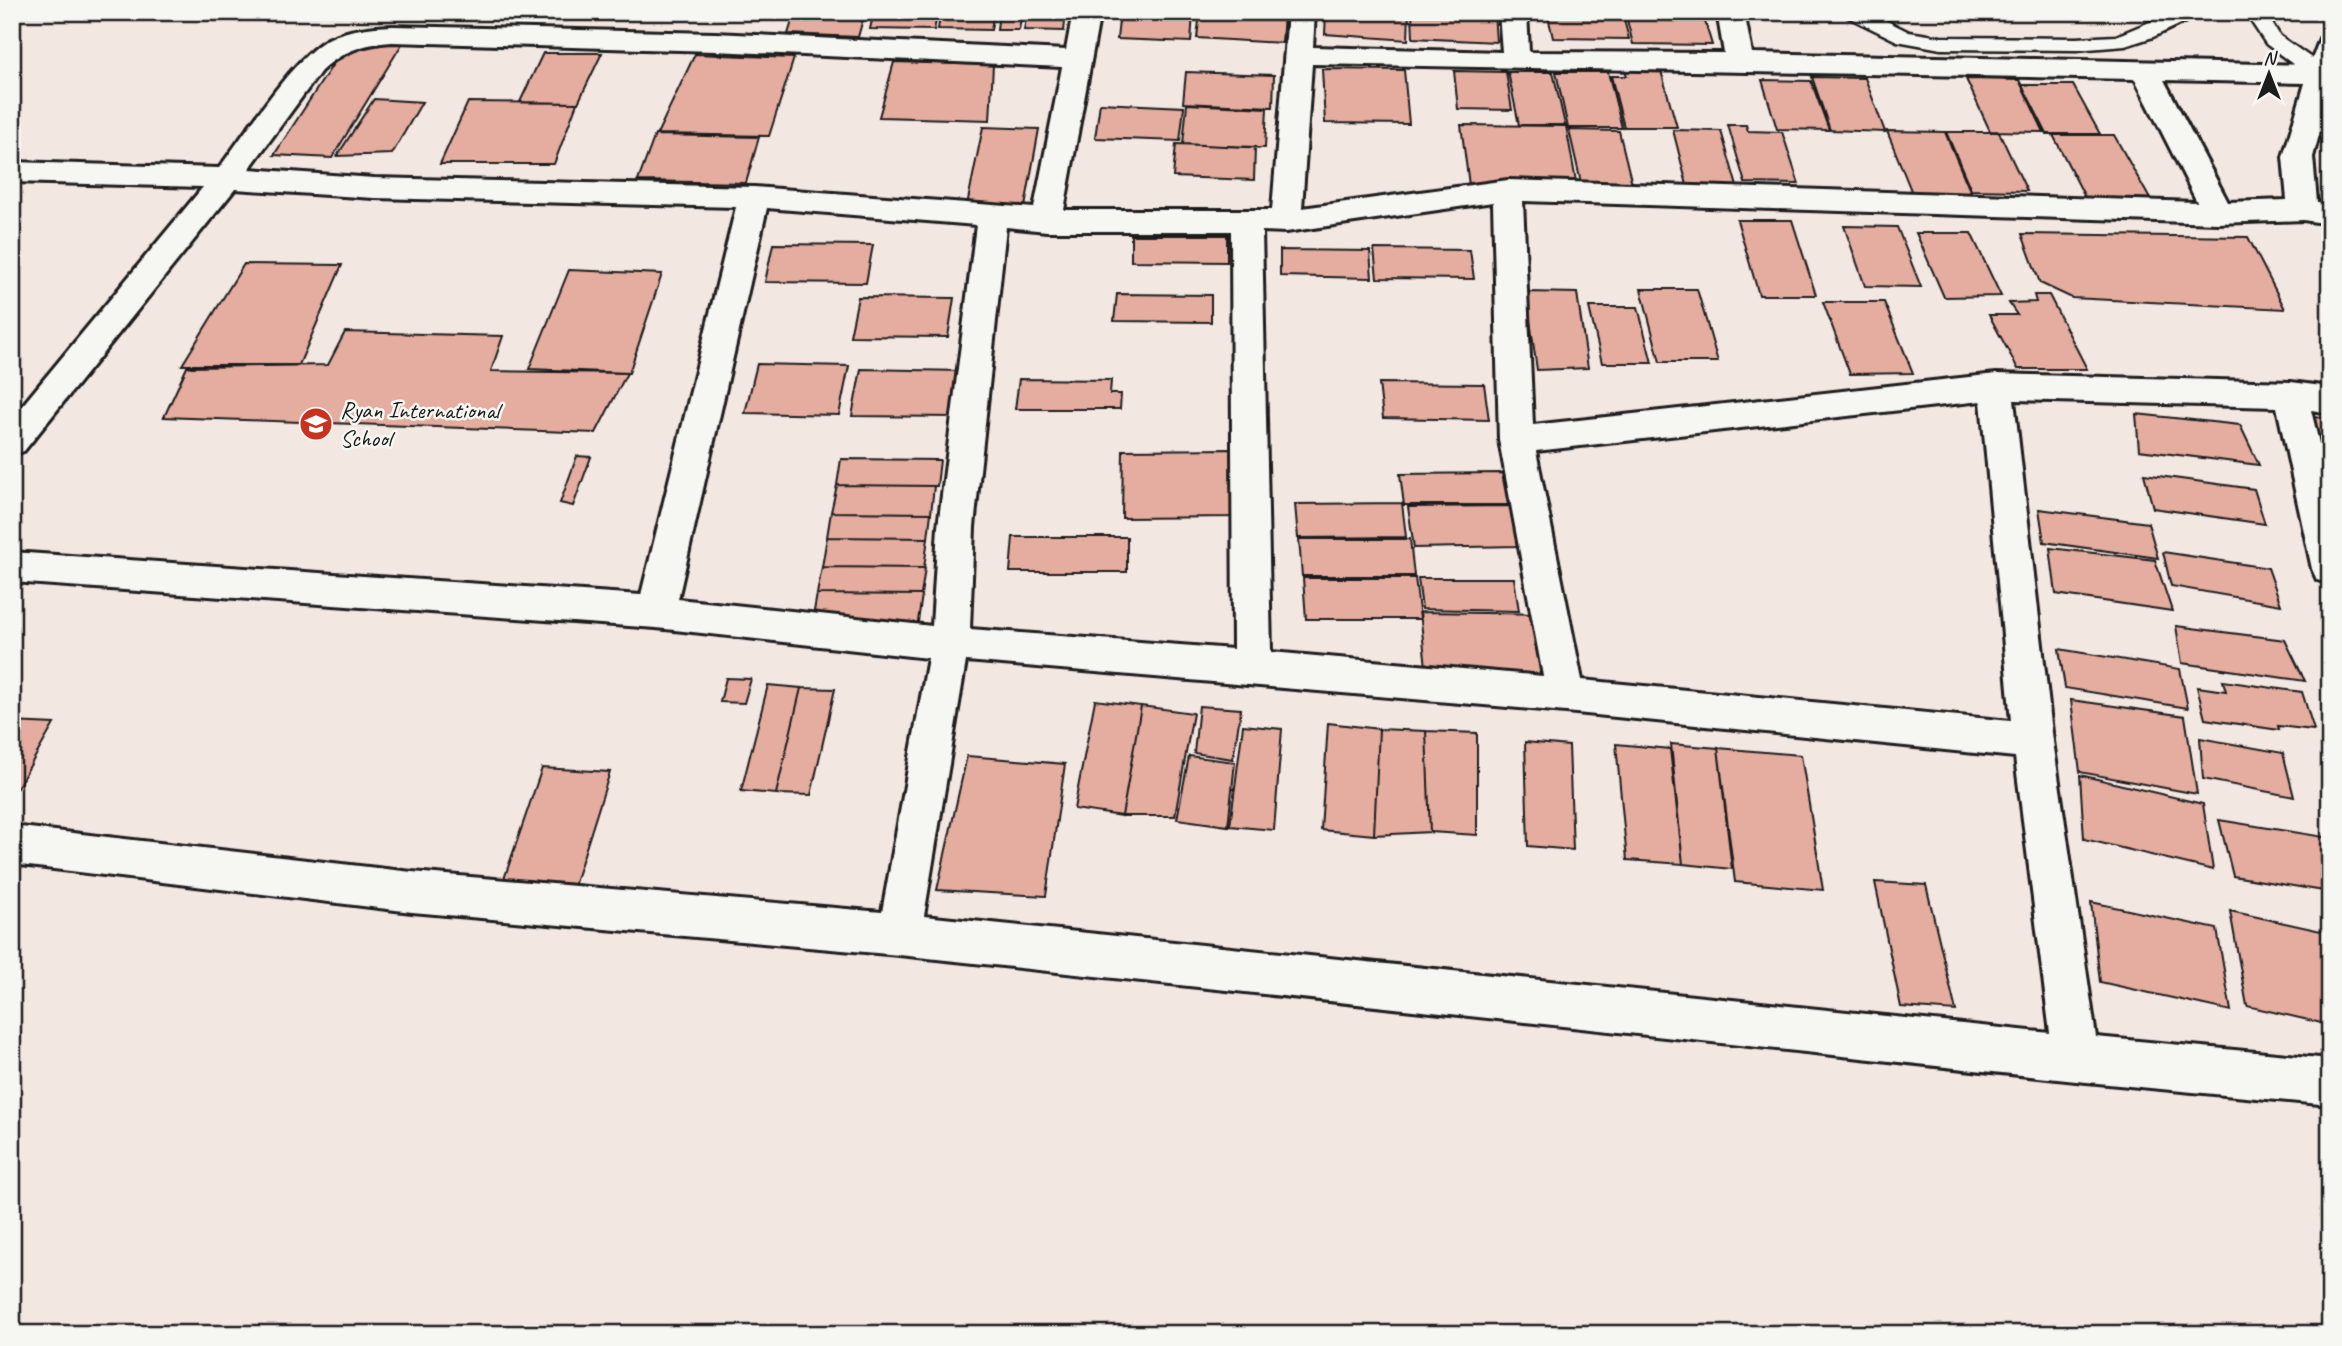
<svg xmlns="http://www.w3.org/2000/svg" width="2342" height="1346" font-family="Caveat,sans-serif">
  <rect width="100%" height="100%" fill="#f3e7e2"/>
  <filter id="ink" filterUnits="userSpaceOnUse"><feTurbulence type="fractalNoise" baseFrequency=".0143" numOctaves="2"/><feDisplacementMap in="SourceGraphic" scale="14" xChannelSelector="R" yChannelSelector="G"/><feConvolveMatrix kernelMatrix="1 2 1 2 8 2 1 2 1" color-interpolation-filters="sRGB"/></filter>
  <g filter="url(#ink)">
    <path fill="#e5aca0" stroke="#1c1c1c" stroke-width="2" d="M795 12H865L858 37 788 34Z
      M874 12H938L934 30 870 29Z
      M941 12H994L991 30 938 29Z
      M999 12H1022L1019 30H997Z
      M1027 12H1066L1064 31 1024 30Z
      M1120 12 1193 13 1191 42 1117 39Z
      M1200 12 1284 14 1282 43 1197 38Z
      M1326 12H1409L1408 40 1325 34Z
      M1412 12H1494L1496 42 1413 38Z
      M1547 12H1622L1629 39 1553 38Z
      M1625 12H1702L1712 45 1633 44Z
      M348 41 402 44 332 158 274 155Z
      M543 53H602L578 103 520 102Z
      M695 54 794 58 769 136 657 134Z
      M894 62 993 65 990 120 879 117Z
      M1322 69 1404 70 1409 124 1325 123Z
      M1454 71 1506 72 1512 110 1458 109Z
      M1625 71H1661L1677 127H1624L1611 76H1627Z
      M1186 72 1274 75 1273 107 1183 103Z
      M1508 72H1553L1565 125H1519Z
      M1556 72H1608L1622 128H1568Z
      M1812 77 1865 78 1885 132 1830 130Z
      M1966 79 2019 80 2044 132 1990 131Z
      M1762 80 1811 81 1829 130 1777 129Z
      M2022 85H2073L2100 134H2047Z
      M374 99 422 102 392 154 337 156Z
      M468 102 577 103 554 164H440Z
      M1100 103 1184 107 1180 141 1095 138Z
      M1187 104 1267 108 1265 148 1183 144Z
      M1461 125 1566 126 1577 187 1469 185Z
      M1728 125H1746L1748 131 1782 132 1799 184 1745 183Z
      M983 127 1039 129 1025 207 967 205Z
      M1569 130 1619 131 1633 188 1582 187Z
      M1673 130 1721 131 1738 190 1688 189Z
      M1887 131 1945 132 1971 193H1912Z
      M1946 132H1999L2027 191 1971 190Z
      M655 135 759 137 746 183 638 181Z
      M2053 135H2114L2150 199H2086Z
      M1176 144 1255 147 1254 180 1173 177Z
      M1737 220H1792L1816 295H1759Z
      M1844 226 1897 227 1921 287 1865 286Z
      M1916 233H1971L2001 296 1944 297Z
      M2022 234 2248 237 2285 309 2072 298 2040 283Z
      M1131 235H1227V262L1131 261Z
      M773 244 873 245 866 283 765 282Z
      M1374 249 1470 250 1474 279 1377 278Z
      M1280 250 1370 251 1372 278 1280 276Z
      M244 264 342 265 299 365H182Z
      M569 270 662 274 629 373 529 369Z
      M1641 289H1697L1718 362H1660Z
      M1526 292 1577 293 1588 368 1537 370Z
      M1117 294 1211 295V322L1114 321Z
      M2034 295H2049L2087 369H2018L1989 315H2017L2009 303 2036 302Z
      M858 297 954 298 948 337 850 336Z
      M1823 302H1884L1913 373 1850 374Z
      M1589 307H1638L1652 363H1602Z
      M345 332 503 336 491 371 627 373 596 433 164 417 187 367 328 365Z
      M757 364 849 366 839 415 745 413Z
      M861 369 962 371 955 417 852 416Z
      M1019 379 1111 380 1110 394H1121L1120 409H1015Z
      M1379 383 1484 384 1489 420 1383 418Z
      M2136 414 2240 425 2259 465 2139 450Z
      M2309 417 2330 418V466L2320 465Z
      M1233 449 1236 517 1122 518 1123 450Z
      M577 456 591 457 573 506 560 503Z
      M841 459 940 460 937 486 837 485Z
      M1502 473 1508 505H1404L1400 474Z
      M2144 474 2254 489 2265 524 2153 508Z
      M837 485 934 486 931 513 831 512Z
      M1402 503 1406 537 1298 538 1295 504Z
      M1511 506 1518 546 1414 548 1408 507Z
      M2039 509 2148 523 2158 558 2044 542Z
      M831 512 931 513 928 538 827 537Z
      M827 537 928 538 924 568 822 567Z
      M1013 537H1127V572H1010Z
      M1299 539H1410L1414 576H1302Z
      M2050 548 2155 560 2172 611 2056 594Z
      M2163 552 2268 568 2281 605 2171 586Z
      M822 567 924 568H925L921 595 817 594Z
      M1303 578H1415L1420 619H1306Z
      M1418 578H1514L1519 611 1422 609Z
      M817 594 922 595 917 628H811Z
      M1420 612 1543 614 1552 677 1427 676Z
      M2176 626 2285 640 2305 681 2182 663Z
      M2059 649 2180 669 2188 708 2065 688Z
      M726 678 751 679 744 703 720 702Z
      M2223 681 2302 692 2314 730 2278 726 2279 730 2205 719 2197 687 2226 691Z
      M768 685 801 688 776 794 741 791Z
      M801 688 835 689 811 795 776 794Z
      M1095 700 1141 706 1122 816 1074 809Z
      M2071 700 2185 716 2197 794 2080 772Z
      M1141 706 1193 713 1175 816H1122Z
      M1199 706 1241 709 1233 759 1194 753Z
      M12 722 54 724 12 797Z
      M1328 723 1379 729 1374 835 1321 830Z
      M1243 725 1282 729 1274 830 1230 826Z
      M1379 729 1426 731 1430 832 1374 835Z
      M1426 731 1477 733V835L1430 832Z
      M2200 738 2283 753 2294 797 2203 779Z
      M1525 742 1569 746 1573 850 1528 846Z
      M1616 744 1670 749 1683 864 1627 860Z
      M1671 744 1718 748 1732 869 1683 864Z
      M1718 748 1801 755 1823 890 1735 882Z
      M967 756 1065 764 1046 896 937 890Z
      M1189 756 1235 762 1228 826 1177 819Z
      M542 768 610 772 574 886 503 882Z
      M2080 775 2203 804 2213 870 2084 839Z
      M2219 820 2330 838V892L2233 876Z
      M1875 882 1926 885 1956 1011 1901 1007Z
      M2091 902 2217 929 2231 1011 2100 982Z
      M2230 911 2330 933V1025L2247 1006Z"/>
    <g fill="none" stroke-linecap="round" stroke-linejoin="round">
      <defs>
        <path id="lane" d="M1843 12H1869L1909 32 1941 37 2076 38 2116 36 2174 12H2201L2198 16 2153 37 2125 46 2076 50 1941 49 1897 41 1846 16Z
          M2245 12H2265L2280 36 2327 69 2330 73 2327 79H2313L2266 44Z"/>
        <path id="street" d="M1073 12H1100L1064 210H1272L1288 12H1315L1313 47 1502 52 1499 12H1527L1529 52 1724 53 1717 12H1744L1752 53 2310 65 2320 38 2330 36V95L2313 157 2317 202 2330 203V224L2303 220 2218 223 1523 201 1533 425 1996 374 2291 382 2330 387V413L2311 410 2330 489V584L2317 580 2312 569 2277 407 2014 400 2053 741 2096 1037 2330 1059V1105L2076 1081 899 955 412 912 12 864V826L412 872 882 912 928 658 656 628 12 582V552L641 595 736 207 374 198 235 189 24 451 12 455V418L203 187 12 182V162L219 168C245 134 293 57 328 39 348 29 370 27 392 26L715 33 1066 50ZM392 42 715 51 1062 67 1034 208 754 187 374 178 249 169 321 71C343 51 362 44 392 42ZM1312 64 2135 79 2197 202 1508 180 1302 208ZM2164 80 2305 83 2283 157 2287 200 2228 202ZM1493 202 1499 440 1543 676 1271 652 1262 231 1286 232ZM767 208 976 225 938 527 932 626 678 599ZM1006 227 1047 231H1231L1233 649 970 629 974 527ZM1981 401 2011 721 1582 680 1536 451ZM966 661 1566 712 2015 757 2050 1033 924 916Z"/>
      </defs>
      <use href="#lane" stroke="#1c1c1c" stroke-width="5"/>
      <use href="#street" stroke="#1c1c1c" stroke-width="6"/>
      <use href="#lane" fill="#f6f6f2" fill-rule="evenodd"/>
      <use href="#street" fill="#f6f6f2" fill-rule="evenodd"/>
    </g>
  </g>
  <defs>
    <symbol id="school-disc" viewBox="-11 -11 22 22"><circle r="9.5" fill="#c8321e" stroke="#f6f6f2"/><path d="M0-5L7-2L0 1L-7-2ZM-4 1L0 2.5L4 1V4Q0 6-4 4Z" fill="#fff"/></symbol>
  </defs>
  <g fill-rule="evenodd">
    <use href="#school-disc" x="297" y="405" width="38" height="38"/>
  </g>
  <g text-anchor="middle" stroke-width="5" stroke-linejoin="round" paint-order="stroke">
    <g font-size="24" fill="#1c1c1c" stroke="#f6f6f2" text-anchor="start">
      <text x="340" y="418">Ryan International<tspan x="340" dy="28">School</tspan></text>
    </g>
  </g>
  <rect width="2342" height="1346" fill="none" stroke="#f6f6f2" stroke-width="42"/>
  <rect x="21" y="21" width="2300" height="1304" fill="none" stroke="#1c1c1c" stroke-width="2.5" filter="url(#ink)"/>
  <g transform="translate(2269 74)" stroke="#f6f6f2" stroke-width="5" paint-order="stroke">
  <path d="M0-5L12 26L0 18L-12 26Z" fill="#1c1c1c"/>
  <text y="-10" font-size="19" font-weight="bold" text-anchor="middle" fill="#1c1c1c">N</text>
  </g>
</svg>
